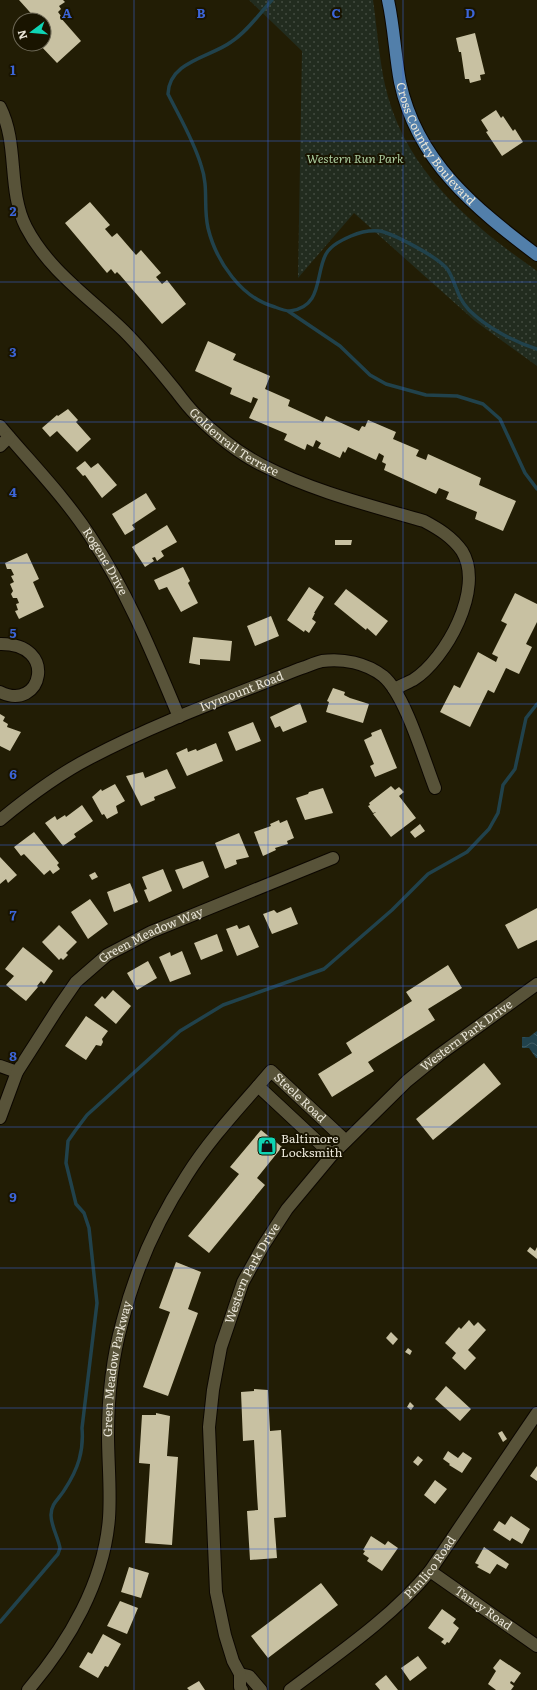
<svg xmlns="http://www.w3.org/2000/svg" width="537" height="1690" font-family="Literata,serif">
  <defs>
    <pattern id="park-dots" width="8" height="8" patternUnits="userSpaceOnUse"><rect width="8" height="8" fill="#222c1f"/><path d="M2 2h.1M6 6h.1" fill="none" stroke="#424b3f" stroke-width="1.8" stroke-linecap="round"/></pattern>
    <pattern id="water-waves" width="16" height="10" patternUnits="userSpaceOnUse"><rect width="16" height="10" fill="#21424c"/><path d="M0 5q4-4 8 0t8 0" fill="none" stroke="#415d65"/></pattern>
  </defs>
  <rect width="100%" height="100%" fill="#221d05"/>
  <path fill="url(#park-dots)" d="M249 0H373C377 28 379 57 385 85 404 170 469 223 537 271V366L475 321 354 213 298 278 302 51Z"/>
  <path fill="url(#water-waves)" d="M537 1031V1058H536L529 1048H522V1037H529Z"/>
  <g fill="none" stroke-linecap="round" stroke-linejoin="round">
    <path stroke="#21424c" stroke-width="3.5" d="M272 0C259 14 247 32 231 42 211 57 169 61 168 94 180 118 193 139 201 165 209 188 203 206 208 228 216 261 241 298 275 307 280 309 285 311 290 311 323 307 315 274 326 254 331 245 342 240 351 236 360 232 370 230 380 231 394 234 440 258 448 270 457 285 456 296 469 310 486 327 514 342 537 349
      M288 311 340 346 370 375 386 384 426 395 457 396 483 404 500 419 525 473 537 489
      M0 1622 58 1554 60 1548C58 1537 51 1526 51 1515 51 1503 60 1498 65 1489 78 1469 84 1451 82 1428L97 1303 89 1228 84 1213 76 1204 66 1163 68 1141 75 1131 87 1115 180 1031 223 1005 324 969 392 910 428 874 467 852 489 829 498 813 503 785 515 769 526 718 537 704"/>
  </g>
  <path fill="#c8c1a2" d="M19 0H63L65 2 59 6 61 9 58 12 61 16 60 17 81 41 57 63 39 44H44V20H37Z
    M475 33 485 74 480 75 481 80 470 83 469 79H465L461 52H459L456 38Z
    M496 110 501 118 503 116 513 131 515 129 523 142 502 156 486 132 488 131 481 120Z
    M90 202 110 225 105 229 112 237 117 233 136 255 141 250 161 273 156 277 162 284 167 280 186 304 162 324 120 275 117 272 115 274 111 269 107 273 65 223Z
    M208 341 236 354 233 360 270 376 265 389 290 400 288 406 323 422 326 416 359 431 362 426 365 427 368 420 396 432 393 439 419 450 416 456 426 460 428 454 481 478 479 485 516 501 503 531 475 519 477 512 446 499 449 492 439 488 436 494 384 470 386 464 382 462 384 456 379 453 376 460 348 447 345 453 343 451 340 458 318 448 321 443 316 440 313 447 307 444 305 450 284 440 287 434 249 418 258 399 253 397 251 403 230 394 232 388 195 371Z
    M68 409 78 420 76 422 91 439 77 452 57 431 50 437 42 428 57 415 58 416Z
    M85 461 91 468 98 463 117 485 102 498 85 475 83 476 76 468Z
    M146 493 156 509 132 525 135 529 125 535 112 514Z
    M167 525 177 542 161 551 164 556 157 561 155 557 152 558 154 561 145 567 132 547Z
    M335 540H352L351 545H335Z
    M27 553 39 579 33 582 44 607 19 619 15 611 18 610 16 604 19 603 17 598H13L11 594 13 591 10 584 14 582 11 576 14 575 11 569H7L5 563Z
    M183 567 190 581 188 583 198 603 181 612 167 587 159 590 154 580Z
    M309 587 324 597 314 613H315L312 619 316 622 309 633 305 630 304 632 287 620Z
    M346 589 388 621 376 636 367 628 366 630 334 604Z
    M515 593 537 604V622L526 644 532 647 519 674 506 668 494 693 488 690 470 727 440 712 454 685 460 688 478 652 496 662 498 657 492 654 507 624 501 621Z
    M271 616 279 636 255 646 247 626Z
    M193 637 232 641 230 661 200 659V665L189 663Z
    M333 688 345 692 344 695 350 698 369 704 363 723 326 712 329 702 327 701Z
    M300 703 307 722 283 732 280 726 275 728 270 717Z
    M0 714 5 717 3 721 8 724 7 727 21 732 10 751 0 746Z
    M253 722 261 741 236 751 228 732Z
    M381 729 397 768 375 777 370 766 374 764 364 740 372 736 371 733Z
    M216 743 223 761 187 776 176 753 187 748 188 752 196 749 197 751Z
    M167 769 176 788 154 797 155 800 141 806 126 776 143 772 145 778Z
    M115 784 125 801 116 806 118 813 107 819 104 814 102 815 92 797 101 789 102 791Z
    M391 786 395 790 399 787 404 792 399 796 416 818 391 837 373 814 376 812 373 813 368 806 370 805 369 803Z
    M323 788 333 813 305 820 296 798 308 794 309 792Z
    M82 805 93 821 74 834 76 837 63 846 45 823 55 816 57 820 65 815 66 817Z
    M279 820 280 823 287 820 294 838 287 841 288 844 275 848 276 850 263 856 254 832 271 826 270 824Z
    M420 824 425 831 415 838 410 832Z
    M34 832 59 863 57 865 60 869 53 874 50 870 44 875 24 854 21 856 14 847Z
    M239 833 249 857 236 860 237 864 225 869 215 843Z
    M0 857 17 875 8 883 6 879 0 884Z
    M203 861 209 877 183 889 175 870Z
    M163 869 172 891 149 902 144 890 147 889 142 877Z
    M95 872 98 877 92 880 89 875Z
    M130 883 138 902 114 912 107 892Z
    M90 899 108 924 88 939 71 912Z
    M291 907 298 924 272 934 263 914 274 910 277 913Z
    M537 908V940L518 949 505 925Z
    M59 925 77 942 66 953 68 955 63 960 61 958 59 960 42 942Z
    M237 925 239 929 249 925 259 947 237 956 226 929Z
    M217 934 223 951 201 960 194 943Z
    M23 947 53 971 44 984 41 981 37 986 38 987 26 1001 6 985 14 976 5 969Z
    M182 951 191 974 170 982 159 957 170 952 171 956Z
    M148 961 157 978 137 990 127 973Z
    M448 965 462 988 428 1009 435 1020 368 1062 374 1071 332 1097 318 1074 352 1053 346 1043 412 1001 406 992Z
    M113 990 131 1006 116 1024 94 1005 102 996 105 999Z
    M86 1016 108 1031 102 1039 103 1042 101 1046 96 1045 86 1060 65 1046Z
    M484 1063 501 1084 433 1140 416 1119Z
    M261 1130 282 1147 257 1178 265 1185 209 1253 188 1236 239 1174 230 1167Z
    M530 1247 535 1251 537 1247V1259L527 1251Z
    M176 1262 201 1272 188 1309 198 1313 168 1396 143 1387 170 1312 159 1308Z
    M469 1320 474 1326 478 1322 486 1330 468 1350 476 1358 465 1370 452 1358 456 1353 445 1343 459 1327 461 1329Z
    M391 1332 398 1339 393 1345 386 1338Z
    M408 1348 412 1351 410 1355 405 1352Z
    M446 1386 471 1409 460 1421 435 1399Z
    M254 1389 268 1390 270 1431 281 1430 286 1517 274 1518 277 1558 250 1560 247 1511 258 1510 257 1495 254 1440 243 1441 241 1392 254 1391Z
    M410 1402 414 1406 411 1410 407 1407Z
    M156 1413 170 1416 167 1456 178 1457 172 1545 145 1543 150 1464 139 1463 142 1415H156Z
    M502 1431 507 1439 503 1442 498 1433Z
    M448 1451 458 1458 463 1452 472 1458 462 1473 449 1465 450 1464 443 1459Z
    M418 1456 423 1460 418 1466 413 1462Z
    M537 1466V1481L530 1476Z
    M435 1480 447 1489 435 1504 424 1495Z
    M511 1516 530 1529 522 1544 512 1538 510 1541 493 1530 499 1521 505 1525Z
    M371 1536 385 1545 388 1541 398 1548 382 1571 367 1561 369 1558 363 1554 365 1551 363 1550Z
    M484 1547 509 1564 506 1569 497 1564 490 1574 477 1567 479 1565 475 1563Z
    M129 1567 149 1573 141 1598 121 1592Z
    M321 1583 338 1605 268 1658 251 1636Z
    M120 1601 138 1608 127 1634 107 1626Z
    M442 1609 456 1619 453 1623 459 1628 449 1643 447 1642 445 1645 441 1642 444 1639 428 1628Z
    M103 1634 121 1644 108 1667 105 1666 98 1678 79 1667 88 1652 92 1654Z
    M418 1656 427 1668 410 1681 401 1668Z
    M500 1659 521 1673 514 1683 511 1681 510 1683 514 1686 511 1690H496L488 1684 496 1671 493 1668Z
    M386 1675 398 1690H380L375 1684Z
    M199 1681 205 1690H189L187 1688Z"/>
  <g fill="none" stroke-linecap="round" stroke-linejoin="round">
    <defs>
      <g id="minor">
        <path id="s1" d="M0 107C19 144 7 190 26 227 48 270 90 298 124 331 143 350 159 370 176 391 182 399 189 408 196 415 215 434 238 453 262 465 312 491 369 505 424 521 439 529 452 537 462 551 485 588 446 659 413 680 407 683 400 686 394 689"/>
        <path id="s2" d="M0 426C30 462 64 496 90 536 128 593 153 655 179 717"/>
        <path d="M0 446 9 437"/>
        <path d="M0 644C59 643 42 713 0 692"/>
        <path id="s3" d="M0 820C28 797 57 775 90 758 156 723 229 697 299 669 306 667 314 663 322 661 343 658 366 663 383 676 405 694 424 760 435 788"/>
        <path d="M0 1066 17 1072"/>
        <path d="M258 1086 332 1155"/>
        <path id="s4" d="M0 1118 17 1072 58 1008 76 982 107 955 151 932 333 858"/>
        <path id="s5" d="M430 1571 537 1646"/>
        <path d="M240 1674 249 1676 261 1690"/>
        <path id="s6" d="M28 1690C69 1642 104 1582 109 1518 111 1490 108 1463 108 1435 108 1397 112 1359 122 1323 135 1270 157 1221 187 1175 211 1137 242 1105 271 1071L346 1141"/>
        <path id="s7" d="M242 1690 240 1687V1674L233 1661 225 1635 216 1592 209 1427 213 1390 221 1347 243 1282 263 1246 287 1209 332 1155 407 1081 439 1055 537 984"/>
        <path id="s8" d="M290 1690C339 1653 391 1618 430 1571L537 1413"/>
      </g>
      <g id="major">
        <path id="s9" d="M388 0C394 27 395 55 400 82 417 162 475 208 537 255"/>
      </g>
    </defs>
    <use href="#minor" stroke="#0c0700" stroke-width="14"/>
    <use href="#major" stroke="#0c0700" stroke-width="14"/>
    <use href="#minor" stroke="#585339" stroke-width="12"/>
    <use href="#major" stroke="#527faa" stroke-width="12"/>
  </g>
  <path fill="none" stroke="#3c65d8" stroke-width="1" stroke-opacity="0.55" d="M134 0V1690M268 0V1690M403 0V1690M0 141H537M0 282H537M0 422H537M0 563H537M0 704H537M0 845H537M0 986H537M0 1127H537M0 1268H537M0 1408H537M0 1549H537"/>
  <defs>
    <symbol id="shop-square" viewBox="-11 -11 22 22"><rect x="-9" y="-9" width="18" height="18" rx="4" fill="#0fd5b4" stroke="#191400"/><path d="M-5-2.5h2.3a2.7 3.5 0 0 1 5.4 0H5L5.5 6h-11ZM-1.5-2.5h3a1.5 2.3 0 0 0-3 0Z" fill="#111"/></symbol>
  </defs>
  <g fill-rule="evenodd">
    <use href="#shop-square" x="256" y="1135" width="22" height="22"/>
  </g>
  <g text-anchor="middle" stroke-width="4" stroke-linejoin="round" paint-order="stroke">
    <g font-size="12" fill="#eae6d8" stroke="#191400">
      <text dy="4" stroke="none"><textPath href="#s9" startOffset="155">Cross Country Boulevard</textPath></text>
      <text dy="4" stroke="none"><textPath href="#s1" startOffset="425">Goldenrail Terrace</textPath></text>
      <text dy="4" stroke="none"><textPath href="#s2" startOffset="172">Rogene Drive</textPath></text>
      <text dy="4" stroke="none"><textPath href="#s3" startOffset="275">Ivymount Road</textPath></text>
      <text dy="4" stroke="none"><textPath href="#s4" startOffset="246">Green Meadow Way</textPath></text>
      <text dy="4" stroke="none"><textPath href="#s7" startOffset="753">Western Park Drive</textPath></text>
      <text dy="4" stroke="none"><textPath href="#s6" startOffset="725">Steele Road</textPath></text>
      <text dy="4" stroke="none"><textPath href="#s7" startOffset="429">Western Park Drive</textPath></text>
      <text dy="4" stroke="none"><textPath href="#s6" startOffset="343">Green Meadow Parkway</textPath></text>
      <text dy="4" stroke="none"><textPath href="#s8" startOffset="187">Pimlico Road</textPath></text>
      <text dy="4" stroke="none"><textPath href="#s5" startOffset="65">Taney Road</textPath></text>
    </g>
    <g font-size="12" font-style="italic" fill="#abcc9e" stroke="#191400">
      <text x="355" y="163">Western Run Park</text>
    </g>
    <g font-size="12" fill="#eae6d8" stroke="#191400" text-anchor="start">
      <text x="281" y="1143">Baltimore<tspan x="281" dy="14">Locksmith</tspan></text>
    </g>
  </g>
  <g font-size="13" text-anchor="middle" font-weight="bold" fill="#3c65d8" stroke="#191400" stroke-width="4" stroke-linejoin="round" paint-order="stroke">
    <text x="67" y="18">A</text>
    <text x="201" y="18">B</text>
    <text x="336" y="18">C</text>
    <text x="470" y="18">D</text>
    <text x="13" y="75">1</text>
    <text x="13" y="216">2</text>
    <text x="13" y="357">3</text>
    <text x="13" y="497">4</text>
    <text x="13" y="638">5</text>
    <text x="13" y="779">6</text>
    <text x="13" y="920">7</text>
    <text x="13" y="1061">8</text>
    <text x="13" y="1202">9</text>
  </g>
  <g transform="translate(32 32) rotate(254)"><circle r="19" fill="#191400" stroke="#6d6856"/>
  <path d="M0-3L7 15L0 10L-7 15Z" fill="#0fd5b4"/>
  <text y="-6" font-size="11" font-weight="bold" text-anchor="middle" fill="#eae6d8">N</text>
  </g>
</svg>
